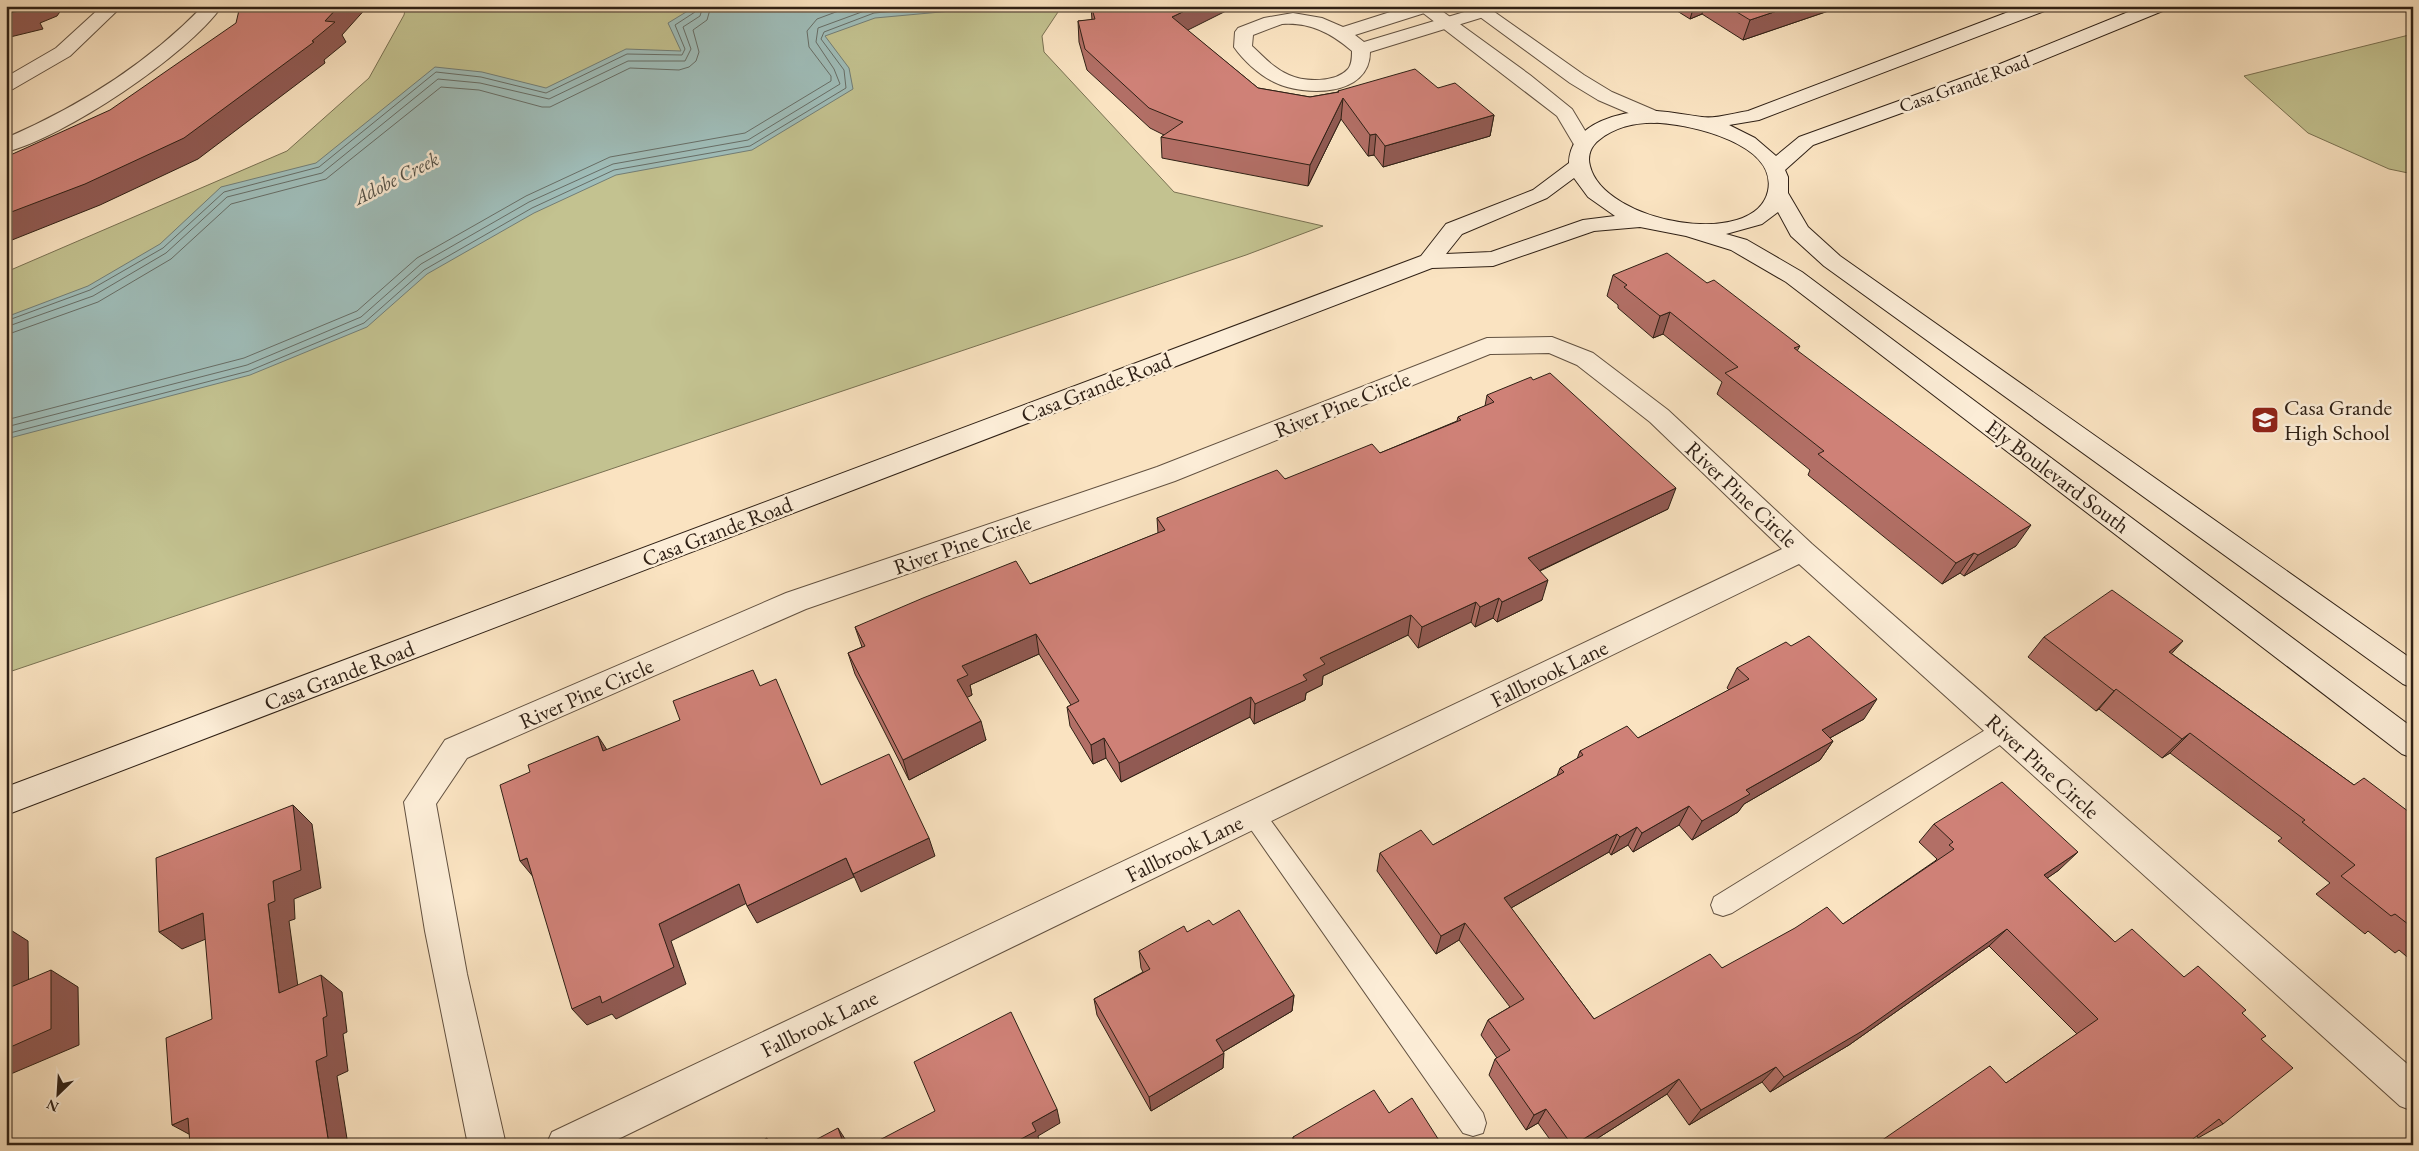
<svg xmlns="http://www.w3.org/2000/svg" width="2419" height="1151" font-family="'EB Garamond',serif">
  <rect width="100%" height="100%" fill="#fae3c1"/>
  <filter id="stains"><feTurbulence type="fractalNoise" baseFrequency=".004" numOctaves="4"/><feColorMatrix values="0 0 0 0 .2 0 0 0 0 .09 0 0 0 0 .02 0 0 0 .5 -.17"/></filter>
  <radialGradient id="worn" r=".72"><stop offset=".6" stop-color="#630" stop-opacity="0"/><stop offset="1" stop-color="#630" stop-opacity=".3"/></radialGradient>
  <path fill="#c3c290" stroke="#797152" d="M406 6H1062L1042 36 1044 52 1174 192 1323 226 1246 255 6 673V272L287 151 369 78 404 15Z
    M2413 34V174L2389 169 2308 133 2244 76Z"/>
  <path fill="#9fbdb9" stroke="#727e77" d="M696 6H1006L875 18 825 36 849 68 853 89 752 150 616 175 534 213 427 274 367 327 250 375 6 439V317L88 286 160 244 221 187 316 163 435 67 482 72 546 88 626 49 681 51 668 23Z"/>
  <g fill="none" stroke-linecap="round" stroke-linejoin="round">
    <path stroke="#676e67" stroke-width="1" d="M6 321 90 290 163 248 224 192 319 167 436 72 481 77 546 93 627 54 682 55 685 49 675 25 695 12 697 6
      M6 327 93 296 166 253 227 197 322 173 438 79 480 83 549 99 628 61H685L691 49 683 27 700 16 703 6
      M6 335 98 302 171 259 231 204 326 179 441 87 479 90 542 107H550L630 68 679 70 689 67 696 61 699 52 693 30 707 20 711 6
      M6 420 244 358 357 311 417 258 526 196 610 157 745 133 831 81V76L809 47 807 31 817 19 852 6
      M6 427 247 365 361 317 421 264 529 202 613 164 748 140 840 84 834 69 816 42 818 28 878 6
      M6 434 249 371 364 323 424 270 532 208 614 170 750 146 846 88 844 70 821 39 824 32 874 13 951 6"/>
    <defs>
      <path id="service" d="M2003 722 2011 724 2014 731 2011 738 1732 913 1723 916 1714 913 1711 905 1714 897 1995 724Z
        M1253 804 1261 807 1483 1113 1486 1123 1483 1133 1473 1136 1463 1133 1245 821 1242 814 1245 807Z"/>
      <path id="minor" d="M102 6H122L70 56 13 89 6 91V77L56 48Z
        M203 6H222C188 55 63 138 6 152V138C80 106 147 64 203 6Z
        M1409 6H1437L1434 10 1355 35 1364 42 1481 7 1487 8 1490 12 1487 16 1370 52C1370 97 1304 97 1274 82 1259 75 1243 60 1234 47L1235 32 1238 28 1264 18 1293 13 1322 18 1343 27ZM1282 24C1310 22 1331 33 1352 51 1352 57 1352 64 1348 69 1336 83 1304 82 1289 75 1274 69 1263 56 1252 46L1253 35Z
        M1552 337 1593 353 1668 410 1812 544 2413 1069V1111L2400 1106 1799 564 606 1145H546L552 1132 1782 549 1650 422 1577 365 1549 353 1490 354 1175 481 806 609 467 758 436 804 467 974 506 1145H468L425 931 404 802 445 740 786 593 1157 467 1479 341 1487 338Z"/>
      <path id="tertiary" d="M1414 6H1435L1530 75 1572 109 1593 144 1590 148 1583 150 1576 148 1557 116Z
        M1465 6H1486L1584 75 1612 92 1661 113 1664 117 1661 121 1654 123 1647 121 1598 100 1570 83Z"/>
      <path id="secondary" d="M2024 6H2050L2047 10 1759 120 1729 125 1755 138 1776 156 1799 137 1990 68 2143 6H2168L2165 10 2004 76 1813 145 1785 170 1788 177V193L1808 227 1840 256 2413 660V688L2403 684 1824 266 1791 236 1778 212 1762 224 1726 234 1747 240 1802 272 2413 728V758L2402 754 1786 282 1731 250 1686 236 1640 227 1594 231 1493 266 1432 268 6 815V787L1421 256 1446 224 1533 190 1569 163C1570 122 1624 110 1656 111 1672 112 1687 115 1702 117 1716 119 1734 113 1748 111ZM1660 123C1692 125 1778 144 1768 191 1755 250 1604 223 1590 166 1587 156 1591 146 1599 140 1616 126 1639 122 1660 123ZM1574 178 1588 197 1615 216 1583 220 1491 252 1446 254 1462 234 1547 198Z"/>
    </defs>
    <use href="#service" stroke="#625140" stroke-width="2"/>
    <use href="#minor" stroke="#625140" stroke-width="2"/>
    <use href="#tertiary" stroke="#625140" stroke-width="2"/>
    <use href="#secondary" stroke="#2f2015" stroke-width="2"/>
    <use href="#service" fill="#fcedd7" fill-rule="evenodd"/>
    <use href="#minor" fill="#fcedd7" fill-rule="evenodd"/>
    <use href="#tertiary" fill="#fcedd7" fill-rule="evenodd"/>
    <use href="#secondary" fill="#fcedd7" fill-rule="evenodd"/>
  </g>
  <path fill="#b26f66" stroke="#2f2015" d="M1091 6 1187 30 1258 88 1310 97 1338 92V91L1438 88 1494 115 1490 136 1383 167 1374 155 1368 156 1341 119 1308 186 1162 158 1161 137 1164 135 1150 128 1087 70 1079 42 1078 21 1092 20Z
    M1669 6H1843L1743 40 1702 14 1690 19Z
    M1613 275 1707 283 1800 346 1797 351 2016 546 1964 576 1960 573 1942 584 1808 475 1810 470 1717 394 1722 382 1663 334 1653 338 1618 308V305L1607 296Z
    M1487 395 1668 509 1540 571 1542 600 1497 622 1493 618 1475 627 1471 622 1418 648 1408 635 1323 676 1322 685 1306 693 1305 700 1254 724 1250 717 1121 782 1106 758 1093 764 1070 726 1067 707 1071 705 1039 654 970 685 972 695 967 697 986 740 909 780 855 674 848 653 862 647 855 627 1030 584 1158 533 1157 518 1285 479 1380 453 1457 421 1458 417 1485 406Z
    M2044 637 2172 654 2354 785 2413 815V962L2399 950 2395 953 2368 931 2365 934 2316 894 2330 883 2278 841 2282 838 2170 753 2162 758 2099 709 2096 711 2028 657Z
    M1737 668 1864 719 1830 738 1833 741 1820 760 1744 804 1738 812 1692 840 1679 825 1633 852 1628 845 1611 855 1609 852 1511 908 1594 1019 1722 968 1843 924 1935 861 1937 859 1919 842 1934 824 2059 870 2047 878 2115 942 2183 977 2242 1013 2261 1039 2223 1124 2198 1138 2197 1136 2006 1083 2077 1034 1989 946 1849 1045 1770 1092 1762 1082 1689 1125 1667 1094 1587 1145H1554L1538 1123 1526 1130 1489 1075 1495 1059 1497 1058 1481 1035 1488 1020 1510 1007 1459 940 1436 954 1377 871 1380 853 1433 845 1557 776 1560 768 1577 759 1580 751 1638 738 1729 690 1727 688Z
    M1213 925 1294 995 1292 1011 1223 1052V1068L1151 1111 1097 1015 1094 999 1143 972 1141 968 1139 951 1187 932Z
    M1389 1113 1442 1145H1292L1293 1137Z"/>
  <path fill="#915a53" stroke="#2f2015" d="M27 6H64L57 16 40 23 43 29 6 38V14Z
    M339 6H368L342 35 346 42 324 60 325 63 198 159 100 205 12 240 6 233V214L312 41 325 21Z
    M1195 6H1236L1172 38V17Z
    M1694 6H1704L1702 14 1690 19Z
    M1792 6H1843L1743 40 1750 20Z
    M1343 98 1341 119 1308 186 1310 165Z
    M1494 115 1490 136 1383 167 1385 146Z
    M1376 134 1374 155 1368 156 1370 135Z
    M1670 312 1663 334 1653 338 1660 316Z
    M1676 488 1668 509 1522 579 1528 558Z
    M2031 525 2016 546 1964 576 1978 555Z
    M1974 553 1960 573 1942 584 1956 563Z
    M1548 580 1542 600 1497 622 1502 602Z
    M1499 598 1493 618 1475 627 1480 607Z
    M1476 602 1471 622 1418 648 1422 627Z
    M1411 615 1408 635 1323 676 1322 685 1306 693 1305 700 1254 724 1255 704 1320 658Z
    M1036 634 1039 654 970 685 972 695 962 700 957 680 962 666Z
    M2183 641 2165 661 2169 652Z
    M2116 689 2099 709 2096 711 2114 691Z
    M1251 697 1250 717 1121 782 1119 763Z
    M1877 699 1864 719 1810 749 1822 730Z
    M981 721 986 740 909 780 903 760Z
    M2190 733 2170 753 2162 758 2182 739Z
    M598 736 611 756 603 751Z
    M1104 738 1106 758 1093 764 1091 745Z
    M1833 741 1820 760 1744 804 1738 812 1692 840 1702 821 1746 790Z
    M293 805 312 824 321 888 294 899 295 919 289 921 301 1009 279 993 268 904Z
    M1689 806 1679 825 1633 852 1642 833Z
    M1637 827 1628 845 1611 855 1620 837Z
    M1617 834 1609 852 1497 916 1504 898Z
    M929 838 935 856 861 892 853 874Z
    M2078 852 2059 870 2026 893 2044 875Z
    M527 858 535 879 520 861Z
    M846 858 854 877 757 923 747 906Z
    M739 884 749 902 671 941 686 984 616 1019 612 1014 587 1025 572 1009 659 924Z
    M203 913 225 931 182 949 159 932Z
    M1465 923 1459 940 1436 954 1441 936Z
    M6 927 28 941 29 1007 6 994Z
    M2007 929 1989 946 1849 1045 1770 1092 1784 1077Z
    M51 970 78 987 79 1045 6 1076V1049Z
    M321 975 342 992 347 1032 343 1034 348 1071 337 1076 348 1145H329L316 1061 323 1018Z
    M1294 995 1292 1011 1216 1056V1040Z
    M1224 1053 1223 1068 1151 1111 1149 1097Z
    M1776 1067 1762 1082 1689 1125 1701 1110Z
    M1679 1079 1667 1094 1587 1145H1574Z
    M1057 1109 1060 1123 1038 1136 1040 1145H1010L1032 1123Z
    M1546 1109 1538 1123 1526 1130 1534 1115Z
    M188 1118 198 1139 172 1125Z
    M838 1128 847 1142 848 1145H844Z"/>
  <path fill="#cf8177" stroke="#2f2015" d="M6 6H27L28 9 6 14Z
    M240 6H339L325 21 335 22 312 41 314 42 184 138 85 184 6 214V157L110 110 236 23Z
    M1091 6H1195L1172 17 1258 88 1310 97 1339 92 1338 91 1415 69 1438 88 1455 83 1494 115 1385 146 1376 134 1370 135 1343 98 1310 165 1161 137 1183 122 1149 108 1085 49 1078 21 1095 19Z
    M1727 6H1792L1750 20Z
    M1667 253 1707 283 1714 280 1800 346 1794 348 2031 525 1978 555 1974 553 1956 563 1818 454 1824 451 1725 373 1738 367 1670 312 1660 316 1624 287 1627 285 1613 275Z
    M1550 373 1676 488 1528 558 1548 580 1502 602 1499 598 1480 607 1476 602 1422 627 1411 615 1320 658 1325 664 1303 675 1307 680 1255 704 1251 697 1119 763 1104 738 1091 745 1067 707 1079 701 1036 634 962 666 968 675 957 680 981 721 903 760 848 653 865 646 855 627 923 598 1016 561 1030 584 1165 530 1157 518 1277 470 1285 479 1372 444 1380 453 1461 420 1458 417 1494 402 1487 395 1531 377 1533 380Z
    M2112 590 2183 641 2169 652 2354 785 2364 778 2413 815V928L2395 914 2391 916 2341 876 2355 865 2302 822 2305 820 2190 733 2182 739 2116 689 2114 691 2044 637Z
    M1809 636 1877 699 1822 730 1833 741 1746 790 1750 794 1702 821 1689 806 1642 833 1637 827 1620 837 1617 834 1504 898 1594 1019 1710 954 1722 968 1795 928 1827 907 1843 924 1954 849 1949 845 1953 842 1934 824 2002 782 2078 852 2044 875 2115 942 2132 929 2184 977 2198 966 2246 1010 2242 1013 2266 1036 2261 1039 2293 1068 2223 1124 2219 1119 2185 1145H1875L1990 1066 2006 1083 2098 1019 2007 929 1864 1030 1784 1077 1776 1067 1701 1110 1679 1079 1574 1145H1572L1546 1109 1534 1115 1495 1059 1510 1050 1488 1020 1524 999 1465 923 1441 936 1380 853 1421 830 1433 845 1564 772 1560 768 1583 755 1580 751 1627 726 1638 738 1749 679 1737 668 1786 642 1791 646Z
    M753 670 760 686 776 679 821 785 889 754 929 838 853 874 846 858 747 906 739 884 659 924 674 967 602 1003 600 996 572 1009 527 858 520 861 500 785 530 772 528 765 598 736 603 751 680 720 673 701Z
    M293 805 301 870 273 881 275 901 268 904 279 993 321 975 327 1016 323 1018 327 1056 316 1061 329 1145H190L188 1118 172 1125 166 1038 212 1019 203 913 159 932 156 858Z
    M1239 910 1294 995 1216 1040 1224 1053 1149 1097 1094 999 1150 969 1139 951 1184 926 1187 932 1209 920 1213 925Z
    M51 970V1029L6 1049V989Z
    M1011 1012 1057 1109 1032 1123 1036 1131 1010 1145H870L935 1111 914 1062Z
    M1374 1090 1389 1113 1412 1098 1442 1145H1297L1293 1137Z
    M838 1128 844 1145H806Z
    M767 1138 769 1145H754Z"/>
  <defs>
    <symbol id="school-square" viewBox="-11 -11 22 22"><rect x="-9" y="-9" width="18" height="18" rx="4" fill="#8f2418" stroke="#fcedd7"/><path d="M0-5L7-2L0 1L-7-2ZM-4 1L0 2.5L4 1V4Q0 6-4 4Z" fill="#fff"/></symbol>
  </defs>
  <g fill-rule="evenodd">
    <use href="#school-square" x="2249" y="404" width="32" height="32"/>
  </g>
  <g text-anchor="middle" stroke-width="5" stroke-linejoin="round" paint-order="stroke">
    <g font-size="19" fill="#2f2015" stroke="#fcedd7">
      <text transform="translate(1964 83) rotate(-20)" y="7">Casa Grande Road</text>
    </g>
    <g font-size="20" font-style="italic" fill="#514f46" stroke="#fcedd7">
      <text transform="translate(396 178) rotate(-27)" y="7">Adobe Creek</text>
    </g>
    <g font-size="22" fill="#2f2015" stroke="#fcedd7">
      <text transform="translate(1096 387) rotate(-21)" y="8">Casa Grande Road</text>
      <text transform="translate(1342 404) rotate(-22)" y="8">River Pine Circle</text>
      <text transform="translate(2058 476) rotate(37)" y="8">Ely Boulevard South</text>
      <text transform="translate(1742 494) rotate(43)" y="8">River Pine Circle</text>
      <text transform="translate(717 531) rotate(-21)" y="8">Casa Grande Road</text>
      <text transform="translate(962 544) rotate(-19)" y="8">River Pine Circle</text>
      <text transform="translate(1549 673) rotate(-26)" y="8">Fallbrook Lane</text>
      <text transform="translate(339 675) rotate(-21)" y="8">Casa Grande Road</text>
      <text transform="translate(586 693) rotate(-24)" y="8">River Pine Circle</text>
      <text transform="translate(2043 766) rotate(42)" y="8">River Pine Circle</text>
      <text transform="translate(1184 848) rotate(-26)" y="8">Fallbrook Lane</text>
      <text transform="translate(819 1023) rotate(-26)" y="8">Fallbrook Lane</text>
    </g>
    <g font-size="22" fill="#2f2015" stroke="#fcedd7" text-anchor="start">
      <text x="2284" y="415">Casa Grande<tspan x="2284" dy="25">High School</tspan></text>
    </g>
  </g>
  <rect width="2419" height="1151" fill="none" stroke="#fae3c1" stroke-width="25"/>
  <rect x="8" y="8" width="2404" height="1136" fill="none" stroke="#2f2015" stroke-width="2.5"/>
  <rect x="12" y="12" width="2394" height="1126" fill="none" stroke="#2f2015"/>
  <g transform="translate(58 1094) rotate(205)" stroke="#fcedd7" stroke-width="4" paint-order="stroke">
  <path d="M0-4L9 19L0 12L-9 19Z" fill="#2f2015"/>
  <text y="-8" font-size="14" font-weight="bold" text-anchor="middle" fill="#2f2015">N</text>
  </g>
  <rect width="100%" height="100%" filter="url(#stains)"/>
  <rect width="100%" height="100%" fill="url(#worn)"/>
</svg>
